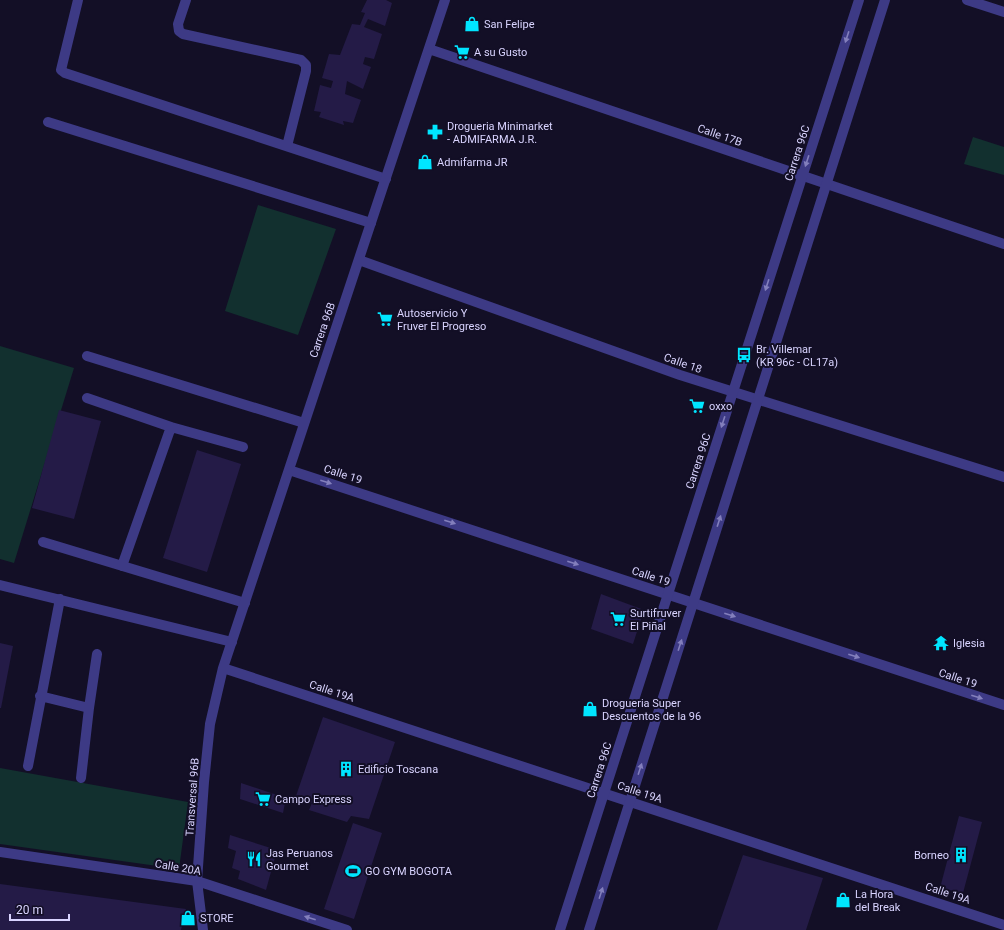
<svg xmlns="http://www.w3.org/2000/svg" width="1004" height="930" font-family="Roboto,sans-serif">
  <rect width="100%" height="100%" fill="#130f26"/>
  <path fill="#12302f" d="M973 137 1004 147V175L964 164Z
    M258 205 336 229 298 335 225 311Z
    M0 346 74 368 14 563 0 559Z
    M0 768 188 802 179 869 0 844Z"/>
  <path fill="#241b47" d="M367 0H386L392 3 385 26 368 19 364 27 382 34 374 59 365 57 363 64 371 67 363 89 347 81 345 94 361 100 353 123 343 121 344 125 319 117 321 112 314 111 320 85 331 88 333 81 322 78 329 54 340 55 352 24 360 25 365 13 361 12Z
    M59 410 101 421 74 519 32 508Z
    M197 450 241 464 207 572 163 558Z
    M601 594 644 610 633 644 591 629Z
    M0 643 13 646 1 708H0Z
    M323 717 395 742 369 819 351 816 347 822 309 810 312 803 296 796Z
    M241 783 286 798 283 813 240 799Z
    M959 816 982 822 963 893 940 888Z
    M353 823 382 833 354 919 324 909Z
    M230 835 277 850 266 890 238 879 240 871 232 868 236 851 228 848Z
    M743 855 823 878 806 930H717Z
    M0 884 186 909 181 930H0Z"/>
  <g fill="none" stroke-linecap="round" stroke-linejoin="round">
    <path stroke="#3d3a85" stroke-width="10" d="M78 0 61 70 65 73 386 179
      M186 0 178 24 179 31 183 34 301 60 306 65V71L287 146
      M48 122 371 223
      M87 398 171 427 243 447
      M43 542 245 603
      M122 566 171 427
      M0 585 232 642
      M40 696 89 708 97 654
      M28 766 60 599
      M81 778 89 708"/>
    <path stroke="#3d3a85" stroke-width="10" d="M967 0 1004 12
      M429 49 1004 244
      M359 260 680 375 1004 477
      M87 356 304 423
      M289 470 1004 705
      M223 668 1004 925
      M0 852 197 881 347 930
      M203 930 197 881 204 782 210 724 223 668 445 0"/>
    <path stroke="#3d3a85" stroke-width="10" d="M560 930 859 0
      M589 930 885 0"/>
  </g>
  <defs><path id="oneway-solid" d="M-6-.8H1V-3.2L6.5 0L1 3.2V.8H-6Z"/></defs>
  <g fill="#837fbc">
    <use href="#oneway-solid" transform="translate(847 37) rotate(108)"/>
    <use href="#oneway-solid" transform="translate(807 161) rotate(108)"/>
    <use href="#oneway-solid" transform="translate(767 285) rotate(108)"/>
    <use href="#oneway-solid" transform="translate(723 422) rotate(108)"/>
    <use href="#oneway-solid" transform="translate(326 482) rotate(18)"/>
    <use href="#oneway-solid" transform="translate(719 521) rotate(-72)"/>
    <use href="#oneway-solid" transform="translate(450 522) rotate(18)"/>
    <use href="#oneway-solid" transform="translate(573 563) rotate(18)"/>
    <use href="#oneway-solid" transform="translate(730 615) rotate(18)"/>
    <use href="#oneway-solid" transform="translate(680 645) rotate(-72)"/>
    <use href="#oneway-solid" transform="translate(854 656) rotate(18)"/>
    <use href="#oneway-solid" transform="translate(977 697) rotate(18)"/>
    <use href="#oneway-solid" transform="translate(640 769) rotate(-72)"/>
    <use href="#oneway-solid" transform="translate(601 893) rotate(-72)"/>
    <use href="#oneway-solid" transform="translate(310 918) rotate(-162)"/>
  </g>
  <defs>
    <symbol id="shop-bare" viewBox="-9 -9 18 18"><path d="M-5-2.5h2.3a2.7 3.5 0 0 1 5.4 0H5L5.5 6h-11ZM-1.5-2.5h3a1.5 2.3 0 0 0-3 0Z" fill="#00e5ff" stroke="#130f26" stroke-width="2.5" paint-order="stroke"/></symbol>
    <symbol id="supermarket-bare" viewBox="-9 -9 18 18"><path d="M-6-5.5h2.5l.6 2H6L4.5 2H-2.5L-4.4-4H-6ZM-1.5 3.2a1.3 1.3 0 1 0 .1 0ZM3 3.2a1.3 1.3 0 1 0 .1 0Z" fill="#00e5ff" stroke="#130f26" stroke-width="2.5" paint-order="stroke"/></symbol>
    <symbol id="pharmacy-bare" viewBox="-9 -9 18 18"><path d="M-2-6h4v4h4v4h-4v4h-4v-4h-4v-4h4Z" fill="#00e5ff" stroke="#130f26" stroke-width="2.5" paint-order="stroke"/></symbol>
    <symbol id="bus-bare" viewBox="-9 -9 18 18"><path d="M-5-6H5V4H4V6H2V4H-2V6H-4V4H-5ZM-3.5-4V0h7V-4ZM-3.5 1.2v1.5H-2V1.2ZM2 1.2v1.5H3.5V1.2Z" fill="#00e5ff" stroke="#130f26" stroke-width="2.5" paint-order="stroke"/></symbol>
    <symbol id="temple-bare" viewBox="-9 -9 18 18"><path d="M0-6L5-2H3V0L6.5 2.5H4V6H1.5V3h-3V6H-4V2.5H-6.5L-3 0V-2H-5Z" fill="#00e5ff" stroke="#130f26" stroke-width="2.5" paint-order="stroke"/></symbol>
    <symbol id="building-bare" viewBox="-9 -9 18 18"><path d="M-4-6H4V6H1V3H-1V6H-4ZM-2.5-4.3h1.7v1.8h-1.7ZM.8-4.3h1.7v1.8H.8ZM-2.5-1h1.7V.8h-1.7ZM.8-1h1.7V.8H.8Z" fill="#00e5ff" stroke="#130f26" stroke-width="2.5" paint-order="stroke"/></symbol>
    <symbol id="restaurant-bare" viewBox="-9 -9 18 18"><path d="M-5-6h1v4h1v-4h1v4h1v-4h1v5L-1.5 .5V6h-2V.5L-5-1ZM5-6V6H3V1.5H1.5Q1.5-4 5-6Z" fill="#00e5ff" stroke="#130f26" stroke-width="2.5" paint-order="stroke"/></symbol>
    <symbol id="stadium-bare" viewBox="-9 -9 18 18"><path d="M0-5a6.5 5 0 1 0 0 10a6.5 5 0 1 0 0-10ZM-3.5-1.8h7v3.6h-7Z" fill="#00e5ff" stroke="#130f26" stroke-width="2.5" paint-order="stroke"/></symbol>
  </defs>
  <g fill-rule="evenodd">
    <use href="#shop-bare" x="461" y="13" width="22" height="22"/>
    <use href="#supermarket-bare" x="451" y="41" width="22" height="22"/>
    <use href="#pharmacy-bare" x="424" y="121" width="22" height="22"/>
    <use href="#shop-bare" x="414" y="151" width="22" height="22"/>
    <use href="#supermarket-bare" x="374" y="308" width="22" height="22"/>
    <use href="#bus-bare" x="733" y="344" width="22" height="22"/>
    <use href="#supermarket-bare" x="686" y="395" width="22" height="22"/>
    <use href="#supermarket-bare" x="607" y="608" width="22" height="22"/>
    <use href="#temple-bare" x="930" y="632" width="22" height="22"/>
    <use href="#shop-bare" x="579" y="698" width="22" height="22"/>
    <use href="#building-bare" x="335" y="758" width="22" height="22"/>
    <use href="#supermarket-bare" x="252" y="788" width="22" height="22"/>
    <use href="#building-bare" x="950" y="844" width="22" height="22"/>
    <use href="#restaurant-bare" x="243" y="848" width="22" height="22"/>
    <use href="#stadium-bare" x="342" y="860" width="22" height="22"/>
    <use href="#shop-bare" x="832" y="889" width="22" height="22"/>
    <use href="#shop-bare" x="177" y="907" width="22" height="22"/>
  </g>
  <g text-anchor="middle" stroke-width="4" stroke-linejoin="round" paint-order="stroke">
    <g font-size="11" fill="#d9d4ff" stroke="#130f26" text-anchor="start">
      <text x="484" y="28">San Felipe</text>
      <text x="474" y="56">A su Gusto</text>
      <text x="447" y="130">Drogueria Minimarket<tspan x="447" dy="13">- ADMIFARMA J.R.</tspan></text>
      <text x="437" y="166">Admifarma JR</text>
      <text x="397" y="317">Autoservicio Y<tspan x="397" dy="13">Fruver El Progreso</tspan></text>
      <text x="756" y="353">Br. Villemar<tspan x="756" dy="13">(KR 96c - CL17a)</tspan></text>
      <text x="709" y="410">oxxo</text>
      <text x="630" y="617">Surtifruver<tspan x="630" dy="13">El Piñal</tspan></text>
      <text x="953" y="647">Iglesia</text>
      <text x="602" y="707">Drogueria Super<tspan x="602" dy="13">Descuentos de la 96</tspan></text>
      <text x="358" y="773">Edificio Toscana</text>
      <text x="275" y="803">Campo Express</text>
      <text x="266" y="857">Jas Peruanos<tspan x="266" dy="13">Gourmet</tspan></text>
      <text x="949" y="859" text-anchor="end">Borneo</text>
      <text x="365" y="875">GO GYM BOGOTA</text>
      <text x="855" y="898">La Hora<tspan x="855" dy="13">del Break</tspan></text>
      <text x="200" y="922">STORE</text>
    </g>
    <g font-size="11" fill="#d9d4ff" stroke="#130f26">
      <text transform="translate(720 135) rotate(19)" y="4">Calle 17B</text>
      <text transform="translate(797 153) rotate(-72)" y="4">Carrera 96C</text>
      <text transform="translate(322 330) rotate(-71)" y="4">Carrera 96B</text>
      <text transform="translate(683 363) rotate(19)" y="4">Calle 18</text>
      <text transform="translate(698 461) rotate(-72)" y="4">Carrera 96C</text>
      <text transform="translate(343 474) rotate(18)" y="4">Calle 19</text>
      <text transform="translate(651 576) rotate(18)" y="4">Calle 19</text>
      <text transform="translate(958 678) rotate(18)" y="4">Calle 19</text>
      <text transform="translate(332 691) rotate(18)" y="4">Calle 19A</text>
      <text transform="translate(599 770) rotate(-72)" y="4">Carrera 96C</text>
      <text transform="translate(640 792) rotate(18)" y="4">Calle 19A</text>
      <text transform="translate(192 797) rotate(-86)" y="4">Transversal 96B</text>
      <text transform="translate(178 867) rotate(10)" y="4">Calle 20A</text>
      <text transform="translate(948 893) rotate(18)" y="4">Calle 19A</text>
    </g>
  </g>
  <path d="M10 914v6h59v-6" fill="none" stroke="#d9d4ff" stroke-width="2"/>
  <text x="16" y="914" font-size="12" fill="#d9d4ff" stroke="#130f26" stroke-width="3" paint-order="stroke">20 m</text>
</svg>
